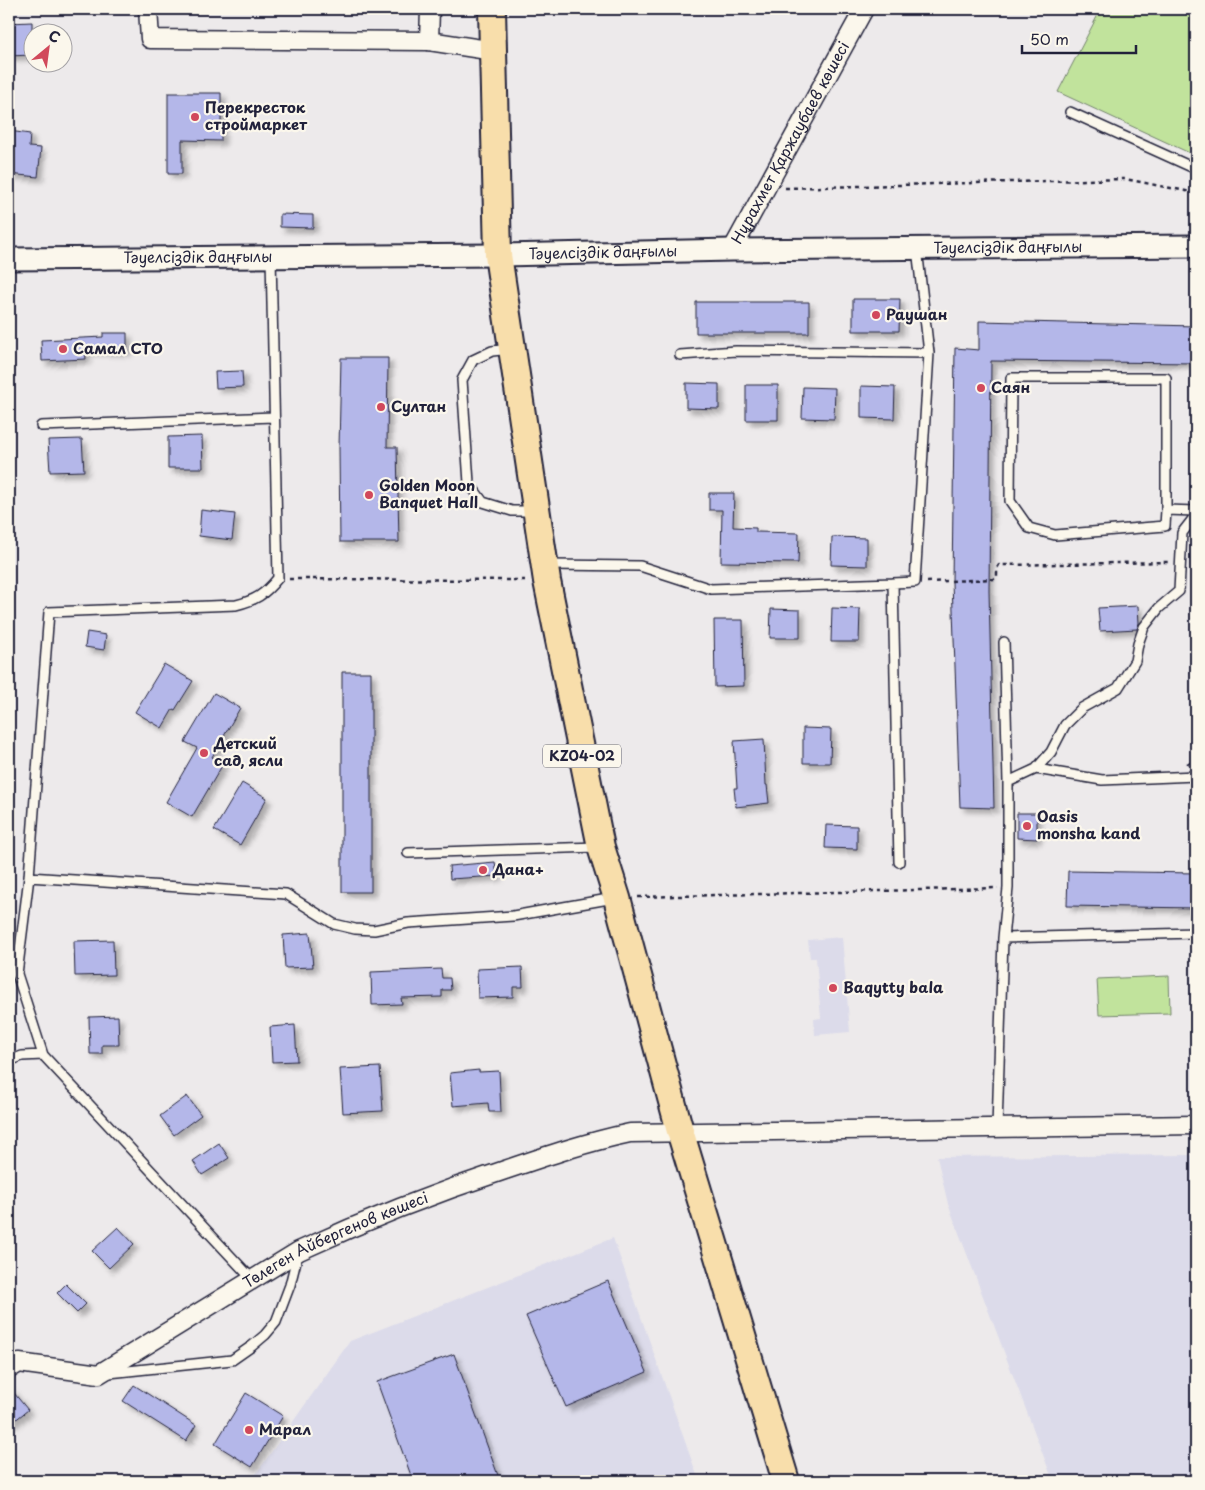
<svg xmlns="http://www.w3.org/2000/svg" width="1205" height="1490" font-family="'Playpen Sans',sans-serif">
  <defs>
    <filter id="shadow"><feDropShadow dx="4.5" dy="4.5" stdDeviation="2.5" flood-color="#0004"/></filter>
  </defs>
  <rect width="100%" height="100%" fill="#edeaeb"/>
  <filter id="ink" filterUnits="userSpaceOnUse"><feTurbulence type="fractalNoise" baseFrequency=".02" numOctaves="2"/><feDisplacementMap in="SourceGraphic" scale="10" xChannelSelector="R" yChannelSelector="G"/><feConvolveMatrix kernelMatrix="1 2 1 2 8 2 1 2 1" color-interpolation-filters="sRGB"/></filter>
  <g filter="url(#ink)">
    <path fill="#dcdbea" d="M842 937 850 1032 815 1035 814 1019 821 1018 816 958H810L808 940Z
      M1196 1155V1481H1053L948 1204 937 1157Z
      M613 1238 699 1481H251L350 1341Z"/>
    <path fill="#c1e39c" stroke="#72826c" d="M1101 9H1196V156L1058 92Z
      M1169 976 1170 1013 1099 1015 1097 979Z"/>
    <path fill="#b4b7e9" stroke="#22223b" filter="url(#shadow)" d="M32 22V55L9 56V23Z
      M168 93H221V141L182 140V174H168Z
      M9 131 30 134 29 147 41 148 38 177 9 174Z
      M280 214 313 215V228L280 227Z
      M853 299H900L899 331H853Z
      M696 302H809V333H696Z
      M979 321 1196 326V363L991 361 989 591 994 808 960 807 952 582 955 348 979 350Z
      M103 333H127V351L85 350 86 359 42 361 41 340 103 337Z
      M341 358H388L387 447H397L399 542H340L339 448Z
      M242 371 243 387 216 388 215 372Z
      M686 383 719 384V409L686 408Z
      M746 385H778V420H746Z
      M861 386 895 387 894 419 861 418Z
      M803 387 835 388 834 419 802 418Z
      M202 436 203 468H168V437Z
      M82 439 84 471 50 472 48 440Z
      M709 493H734L733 527 756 528V532L799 533 798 563 721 562 722 510H709Z
      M201 510 235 514 232 540 199 536Z
      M832 537 867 538V566L831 565Z
      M1138 606 1139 623 1137 629 1100 631 1098 608Z
      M832 608 860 609 859 642H831Z
      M771 609 800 610V638H770Z
      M714 620H743L744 686 715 687Z
      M87 632 106 635 104 650 85 647Z
      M164 664 193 681 175 710 173 709 162 728 135 712Z
      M342 672H371V892H342Z
      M214 693 240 708 212 757 223 764 192 817 166 802 197 748 185 742Z
      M803 728 831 729 830 763H803Z
      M764 739 766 785H767L769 803 736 807 734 788H737L734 741Z
      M242 783 267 798 240 845 214 830Z
      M1017 813H1037V839L1017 838Z
      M826 825 857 826V849L825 848Z
      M495 862 497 876 450 879 449 866Z
      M1068 871 1196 873V908L1067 906Z
      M310 933 313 967 285 968 283 935Z
      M113 940 114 975 75 976 74 941Z
      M522 967 523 987H513V997L478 998 477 969Z
      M441 969 442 978H450L451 990H442V997L401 998 402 1004 372 1005 371 972Z
      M118 1016 119 1045H102V1054H90L89 1017Z
      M295 1025 297 1061 272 1062 270 1027Z
      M380 1067 383 1111 343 1113 340 1069Z
      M479 1070V1072L499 1071 501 1112H489L488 1103 453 1106 450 1073Z
      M187 1096 201 1115 174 1135 160 1116Z
      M219 1143 229 1158 202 1175 193 1161Z
      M118 1227 134 1244 109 1268 92 1251Z
      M608 1281 647 1372 566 1407 526 1316Z
      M66 1284 86 1304 77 1313 57 1293Z
      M454 1354 500 1481H413L377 1382Z
      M134 1385 196 1425 186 1441 123 1401Z
      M9 1387 28 1410 9 1425Z
      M246 1393 283 1416 252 1467 215 1444Z"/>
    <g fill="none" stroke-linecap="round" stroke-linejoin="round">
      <defs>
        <path id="service" d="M1070 112 1196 169
          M917 248 929 353
          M511 349 492 351 473 360 462 380 469 483 483 502 512 511H534
          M680 355 736 351 929 353 915 582 893 583
          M1011 378H1166V510L1165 526 1055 535 1029 528 1010 501Z
          M41 426 273 417
          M1166 510 1196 511
          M548 565 640 566 711 589 893 583 899 862
          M1036 769 1102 780 1196 776
          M1008 782 1036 769 1051 752 1065 725 1082 708 1118 688 1135 661 1138 644 1144 627 1159 608 1179 591 1182 533 1196 515
          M408 853 598 847
          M29 877 286 894 334 924 355 929 374 930 408 923 513 916 614 898
          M1003 938 1196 933
          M9 1061 22 1056 43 1055
          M997 1128 1003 938 1008 888V782L1004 642
          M252 1279 43 1055 17 974 29 877 49 612 236 605C256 600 264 595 278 578L271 257
          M109 1373 232 1360 252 1346 265 1335 276 1322 290 1285 298 1253"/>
        <g id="minor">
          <path d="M148 9 150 39 429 41 430 9"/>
          <path d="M429 41 494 51"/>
          <path id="s1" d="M732 250 864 9"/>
          <path id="s2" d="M9 1369 19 1363 99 1374 299 1251C366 1220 435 1193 505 1170 546 1156 587 1142 630 1133L1196 1125"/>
        </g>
        <g id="tertiary">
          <path id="s3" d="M9 259 498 255 732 250 1196 246"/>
        </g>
        <path id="primary" d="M492 9 498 255 547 581 601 847 617 898 680 1131 786 1481"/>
      </defs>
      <use href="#service" stroke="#22223b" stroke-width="12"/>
      <use href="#minor" stroke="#22223b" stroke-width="21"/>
      <use href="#tertiary" stroke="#22223b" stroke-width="25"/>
      <use href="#primary" stroke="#22223b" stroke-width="30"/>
      <path stroke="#22223b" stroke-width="2.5" stroke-dasharray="4 4" stroke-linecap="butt" d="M785 188 1125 179 1196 193
        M289 579 526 580
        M927 582 994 579 997 577V568L999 565H1004L1170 562
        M1187 764 1196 759
        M638 897 998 888"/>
      <use href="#service" stroke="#fbf7ec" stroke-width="9"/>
      <use href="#minor" stroke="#fbf7ec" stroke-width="18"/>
      <use href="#tertiary" stroke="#fbf7ec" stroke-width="21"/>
      <use href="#primary" stroke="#f8deab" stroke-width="26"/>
    </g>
  </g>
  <g fill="#d1495b" stroke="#fbf7ec" stroke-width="2">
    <circle cx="195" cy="117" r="5"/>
    <circle cx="876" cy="315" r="5"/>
    <circle cx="63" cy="349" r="5"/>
    <circle cx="981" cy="388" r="5"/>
    <circle cx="381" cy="407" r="5"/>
    <circle cx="369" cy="495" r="5"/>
    <circle cx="204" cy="753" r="5"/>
    <circle cx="1027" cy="826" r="5"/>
    <circle cx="483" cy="870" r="5"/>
    <circle cx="833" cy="988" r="5"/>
    <circle cx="249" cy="1430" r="5"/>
  </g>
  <g text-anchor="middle" stroke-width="4.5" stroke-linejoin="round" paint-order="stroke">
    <rect fill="#fbf7ec" stroke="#636270" stroke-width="1" x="543" y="744.5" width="78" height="23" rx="4"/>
    <g font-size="14" font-weight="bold" fill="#22223b">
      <text x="582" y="761">KZ04-02</text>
    </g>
    <g font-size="15" font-weight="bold" fill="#22223b" stroke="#fbf7ec" text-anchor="start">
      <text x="205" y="113">Перекресток<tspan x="205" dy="17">строймаркет</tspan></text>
      <text x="886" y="320">Раушан</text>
      <text x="73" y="354">Самал СТО</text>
      <text x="991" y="393">Саян</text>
      <text x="391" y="412">Султан</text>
      <text x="379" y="491">Golden Moon<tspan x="379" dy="17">Banquet Hall</tspan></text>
      <text x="214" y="749">Детский<tspan x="214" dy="17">сад, ясли</tspan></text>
      <text x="1037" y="822">Oasis<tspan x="1037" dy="17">monsha kand</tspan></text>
      <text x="493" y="875">Дана+</text>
      <text x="843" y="993">Baqytty bala</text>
      <text x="259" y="1435">Марал</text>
    </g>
    <g font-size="15" fill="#22223b" stroke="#fbf7ec">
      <text dy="5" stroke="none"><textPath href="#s1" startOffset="122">Нұрахмет Қаржаубаев көшесі</textPath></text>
      <text dy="5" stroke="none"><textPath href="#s3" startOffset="999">Тәуелсіздік даңғылы</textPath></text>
      <text dy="5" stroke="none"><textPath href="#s3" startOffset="594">Тәуелсіздік даңғылы</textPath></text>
      <text dy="5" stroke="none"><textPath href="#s3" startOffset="189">Тәуелсіздік даңғылы</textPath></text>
      <text dy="5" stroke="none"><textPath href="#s2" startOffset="365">Төлеген Айбергенов көшесі</textPath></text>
    </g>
  </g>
  <rect width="1205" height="1490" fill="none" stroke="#fbf7ec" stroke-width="30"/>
  <rect x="15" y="15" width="1175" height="1460" fill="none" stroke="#22223b" stroke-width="2" filter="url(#ink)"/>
  <g transform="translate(48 48) rotate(29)"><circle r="24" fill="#fbf7ec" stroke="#a4a2a5"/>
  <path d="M0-4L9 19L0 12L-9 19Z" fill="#d1495b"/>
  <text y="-8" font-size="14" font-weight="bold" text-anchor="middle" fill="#22223b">С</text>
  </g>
  <path d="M1022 45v8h114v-8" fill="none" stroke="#22223b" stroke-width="2.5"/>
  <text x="1030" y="45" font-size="15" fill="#22223b" stroke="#fbf7ec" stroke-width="4" paint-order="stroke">50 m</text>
</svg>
